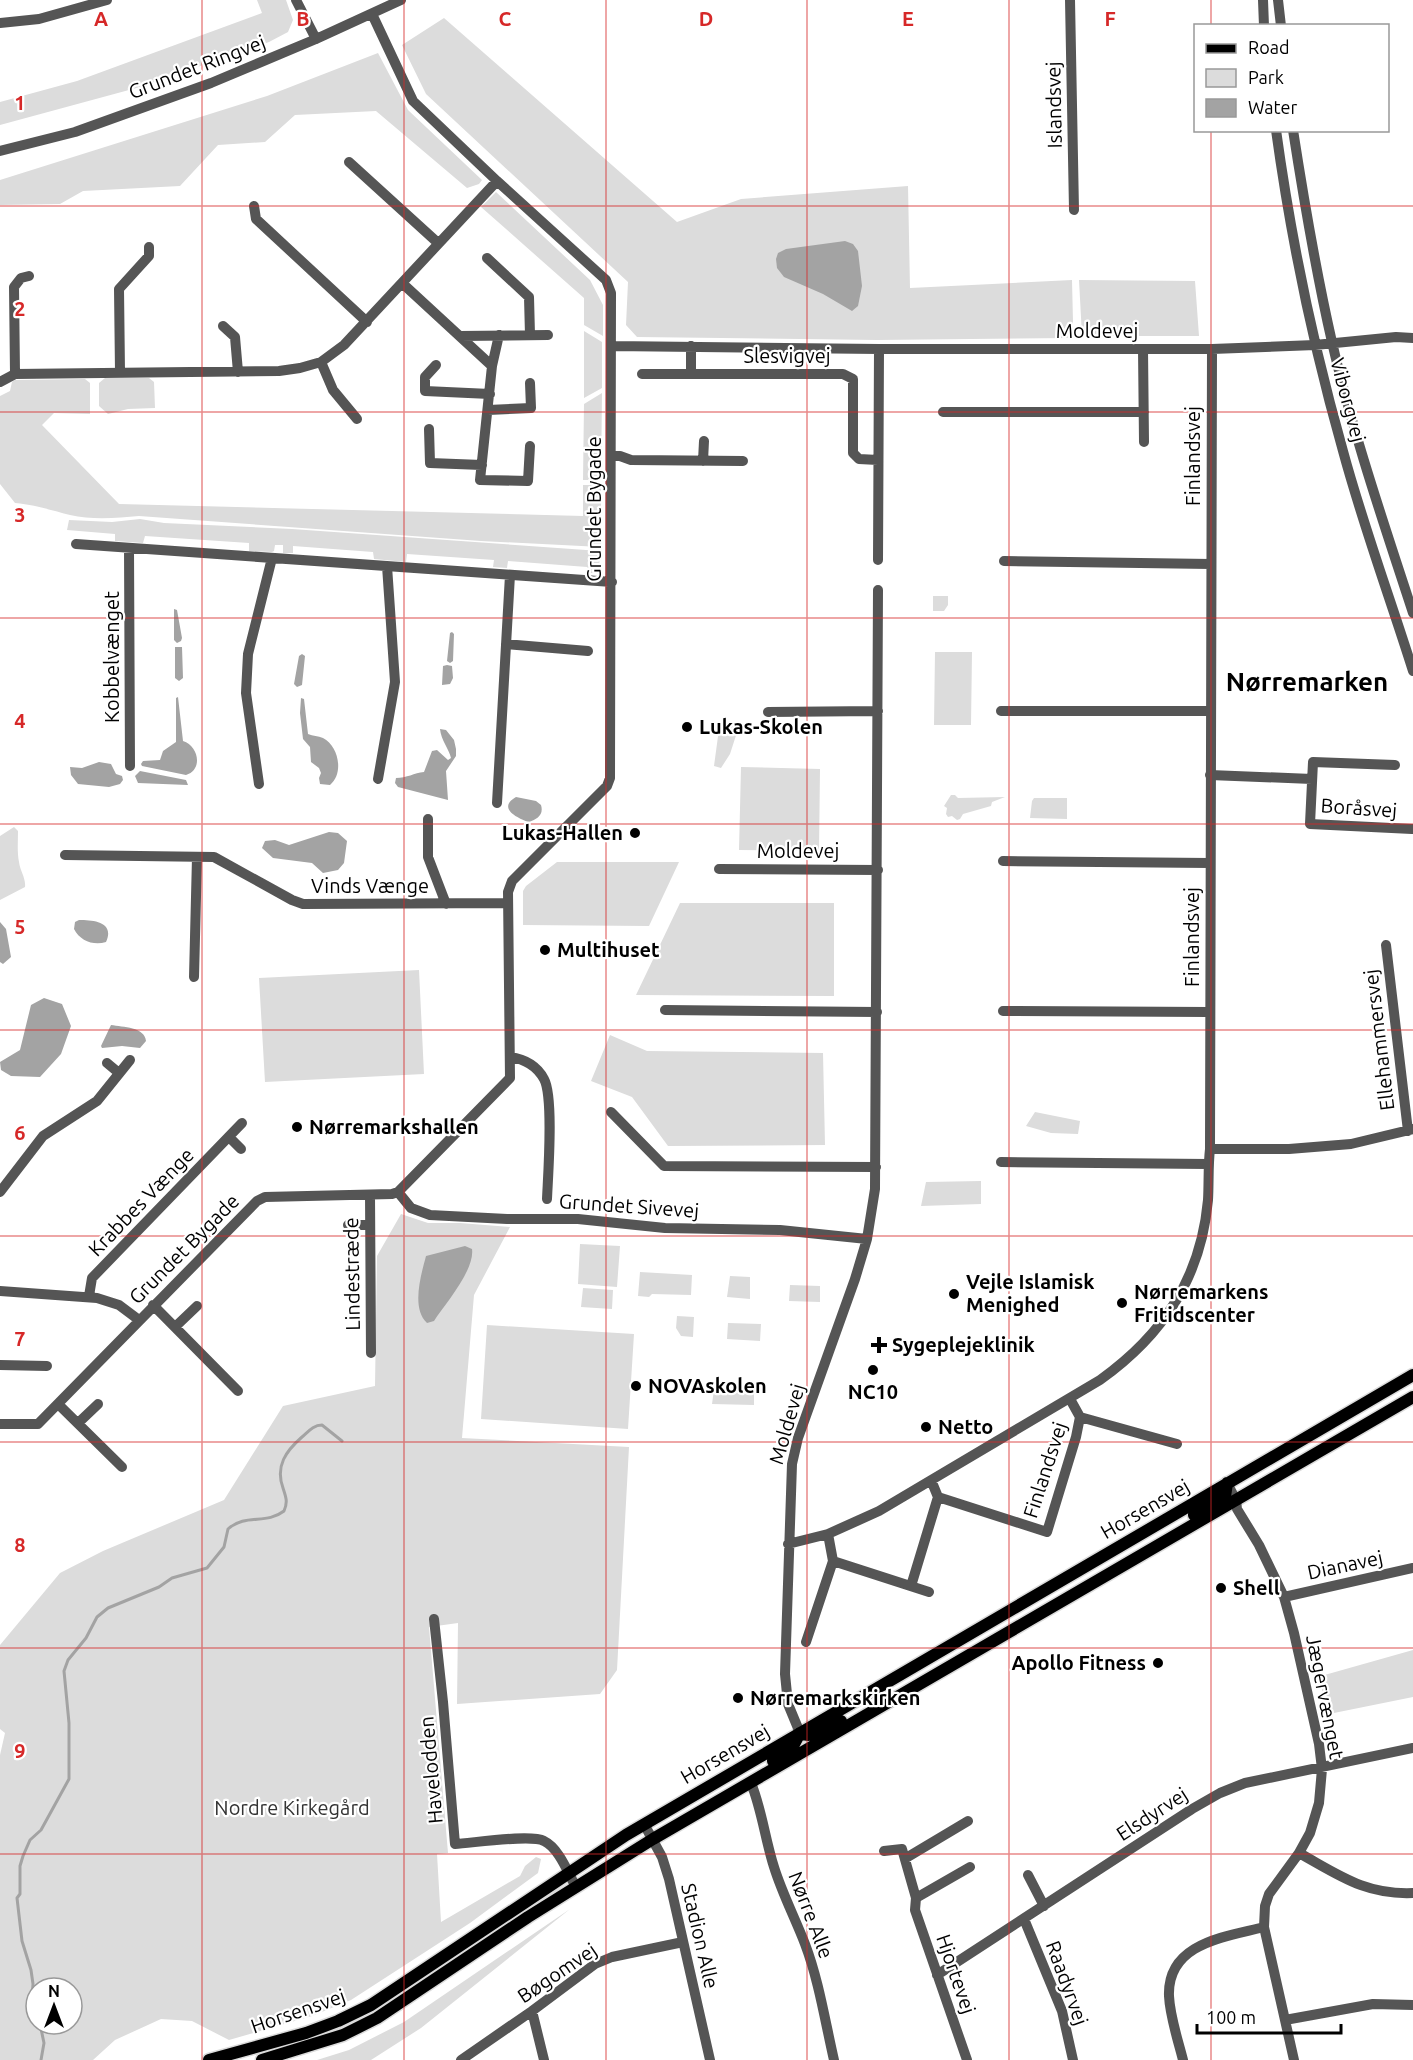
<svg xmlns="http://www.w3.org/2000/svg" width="1413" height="2060" font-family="Ubuntu,sans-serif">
  <rect width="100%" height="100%" fill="#fff"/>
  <path fill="#dcdcdc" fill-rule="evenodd" d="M257 0H286L293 20 288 32 269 42 140 87 0 125V102L77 81 262 13Z
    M444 18 677 222 741 199 908 186 910 288 1072 280 1073 322 1070 338 877 340 637 337 626 325 628 282 426 94 402 45Z
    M378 53 408 110 482 180 479 184 467 188 376 111 295 115 265 142 218 145 180 186 83 191 60 204 0 205V180L267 96Z
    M496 192 590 280 603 305V336L584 325V298L481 207Z
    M1079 280 1195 281 1199 336H1082Z
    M584 331 602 342V388L584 398Z
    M105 378H149L154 382 155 408 128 409 108 414 99 406V383Z
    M85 379 90 383V414L54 413 42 425 119 504 583 516V485H601V547L481 541 139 516C117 518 92 520 70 515 50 510 36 505 15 503L0 484V396L10 391 12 382 15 380Z
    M602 393 601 480H583L584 404Z
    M140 519 164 523 292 529 600 551 599 570 595 573H588L587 567 508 561 507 568 493 567 494 560 407 554 406 562 374 559 373 552 293 546V553H283V545H275L274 551 272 552 249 551V543L145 536 143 543 115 541V534L67 530 69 520 112 522Z
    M933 596H948V605L944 611H933Z
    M935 652H972L971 725H934Z
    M731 721 740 723 730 754 721 768 714 766 719 729Z
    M741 767 820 769 819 851 739 850Z
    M951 795H955L958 798 1005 797 992 802 991 806 963 814 960 819 957 820 952 816 948 817 946 814 947 808 944 806Z
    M1034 798H1067V819L1030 818 1032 801Z
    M14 827 18 831C18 841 17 852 19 862 20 871 26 878 25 887L0 900V836Z
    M557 862H679L649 926 523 925V891L526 886Z
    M680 903H834V996L636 995Z
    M419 970 424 1074 265 1082 259 978Z
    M610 1035 647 1051 823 1053 825 1145 668 1146 632 1097 591 1081Z
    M1035 1112 1080 1121 1078 1134 1051 1133 1026 1126Z
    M981 1181V1204L921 1206 926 1182Z
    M401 1214 428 1223H460L510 1227 474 1295 462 1438 629 1447 617 1670 600 1694 457 1704 458 1623 429 1627 448 1853 437 1854 441 1922 520 1876 525 1866 536 1857 541 1859 538 1873 470 1923 351 2000 312 2016 229 2040 192 2021 161 2019 115 2040 93 2060H0V1755L5 1733 0 1729V1645L60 1573 103 1551 224 1500 283 1406 375 1386 377 1256ZM36 1988H72V2024H36Z
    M580 1244 620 1246 617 1287 578 1284Z
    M640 1272 692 1275 691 1295 652 1294 649 1297 638 1296Z
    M730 1276 750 1277V1299L727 1297Z
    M790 1285 820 1286V1302L789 1301Z
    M583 1288 613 1290 612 1309 581 1307Z
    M677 1316 694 1317 693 1337 681 1336 676 1328Z
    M728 1323 761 1324 760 1341 727 1339Z
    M487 1325 634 1334 628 1429 481 1419Z
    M715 1382 754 1384V1405L712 1404Z
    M1413 1650V1697L1324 1715 1321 1676Z
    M570 1909 421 2028 371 2060H317L349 2050 404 2022Z"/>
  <path fill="#a3a3a3" d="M845 241 853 244 858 251 862 286 858 306 852 311 823 294 784 277 777 268 776 259 778 253 786 249Z
    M174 609 177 610 182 638 181 641 177 643 174 640Z
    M452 632 454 634 453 661 450 663 447 661 450 633Z
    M175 647H182L183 678 179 681 175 678Z
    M302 654 305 656 302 685 297 687 294 684 299 656Z
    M447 665 452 666 453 678 450 684 442 685 443 666Z
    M178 697 183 741C199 746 203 770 186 775L142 766 141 764 143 761 160 760 163 751 176 742V698Z
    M301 698 304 699 308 734C313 736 318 736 323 738 339 746 344 774 330 785L320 784 319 778 321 773 319 768 311 762 310 747 303 739 300 713Z
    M440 729 446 730 454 740 456 749V756L446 771 448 800 398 787 395 783 396 778C407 778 414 773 424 772L432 751 437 750 448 760 451 758C449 749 441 740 440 729Z
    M99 762 111 764 116 774 122 776 123 780 120 784 109 787 78 784 71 775 70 767 82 768Z
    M140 771 186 780 188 785 138 783 135 776Z
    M516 797 536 801 541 805C544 815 537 819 529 822 517 818 497 808 516 797Z
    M329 832 338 833 347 841 344 863 338 870 323 873 312 863 273 858 262 848 265 841 275 840 289 845Z
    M79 920C94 920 115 922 106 942 94 946 80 941 74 929L75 922Z
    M0 922 6 929 11 957 3 964 0 962Z
    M44 998 62 1004 71 1026 61 1054 40 1077 11 1076 1 1070 0 1062 20 1050 31 1005Z
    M111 1025C123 1027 145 1027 146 1041L140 1048 122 1046 102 1048 101 1046Z
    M465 1246 472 1249C475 1270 445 1304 434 1321L427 1323C411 1308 421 1275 426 1256Z"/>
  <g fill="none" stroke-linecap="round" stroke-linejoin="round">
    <path stroke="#a3a3a3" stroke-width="3" d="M36 2007 32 1998 33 1984 31 1970 22 1941 17 1898 20 1894V1866L23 1856 30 1840 41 1830 69 1779V1723L64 1671 68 1660 86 1638 97 1617 108 1608 159 1587 172 1578 207 1568 224 1547 228 1529C246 1513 266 1525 284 1511 288 1502 286 1497 283 1488 275 1466 286 1451 302 1437 308 1432 313 1425 322 1425L342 1441
      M40 2024 44 2043 41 2060"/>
    <defs>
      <path id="major" d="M1194 1515 1225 1497 1227 1483
        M802 1734C815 1738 829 1728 841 1721
        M773 1761 791 1750 800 1733
        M209 2060 306 2033 338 2021 371 2005 626 1835 1413 1375
        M262 2060 343 2035 377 2018 528 1917 653 1839 1413 1397"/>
    </defs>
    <use href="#major" stroke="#dbdbdb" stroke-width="15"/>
    <path stroke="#555" stroke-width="10" d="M296 0 316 39
      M1070 0 1074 210
      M1263 0 1264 26
      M1278 0 1281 26
      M0 23 39 19 107 0
      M1276 130C1291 239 1313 345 1343 451 1363 525 1390 598 1413 671
      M1293 130C1304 201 1316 272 1332 342 1353 434 1384 524 1413 613
      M0 151 75 132 211 83 316 39 401 0
      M349 162 438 243
      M254 206 256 219 367 322
      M487 258 529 297 530 335
      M402 283 492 366 480 480 528 481 530 446
      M223 326 235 337 238 372
      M460 336 548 335
      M612 346 879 349H1212L1315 345 1396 337 1413 338
      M1143 349 1144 442
      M321 362 333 390 357 419
      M436 365 425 377V391L490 394
      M492 366 499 335
      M120 372 119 289 149 256V247
      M15 374 14 287 21 278 29 276
      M642 374H843L853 379V453L859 459 878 460
      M691 374V346
      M0 382 15 374 279 371 300 368 321 362 344 345 497 181
      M488 410 531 408 530 383
      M943 412H1144
      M429 429 430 463 482 465
      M612 456H620L631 460 743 461
      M703 461 704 441
      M76 544 612 582
      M129 548 130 766
      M878 560 879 349
      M1004 561 1211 564
      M506 644 588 651
      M1001 711H1211
      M768 712 878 711
      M1395 765 1313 762 1310 824 1412 829
      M1210 775 1312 779
      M378 779 395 682 387 566
      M259 784 246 693 248 654 272 558
      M497 803 510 575
      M428 819V857L446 904
      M65 855 214 857 292 900 303 904 508 903
      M1003 861 1210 863
      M719 869 878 870
      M1386 945 1408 1131
      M194 977 197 857
      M665 1010 877 1012
      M1003 1011 1209 1012
      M510 1057C524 1059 537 1066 544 1079 554 1097 548 1175 547 1199
      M107 1063 119 1073
      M611 1112 664 1166 876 1167
      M229 1137 241 1149
      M1210 1149H1289L1351 1144 1413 1129
      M1001 1162 1208 1164
      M0 1192 43 1136 97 1101 130 1060
      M398 1192 411 1208 430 1215 507 1219H578L665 1228 780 1230 867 1239
      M370 1195 371 1353
      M348 1225H370
      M0 1291 97 1298 119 1305 139 1320
      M89 1296 92 1278 242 1123
      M153 1305 238 1391
      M175 1327 197 1306
      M0 1365 47 1366
      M1070 1399 1080 1417 1177 1444
      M58 1404 122 1467
      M78 1423 98 1404
      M0 1424H38L257 1201 265 1197 392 1194 398 1192 510 1078 508 892 512 881 607 786 610 778 611 293 606 280 497 181 413 101 372 14
      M931 1480 938 1497 1047 1532 1076 1437 1080 1417
      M1227 1483 1236 1500 1237 1509 1259 1545 1284 1597 1294 1633 1319 1744 1322 1769 1319 1803 1310 1833 1299 1853 1269 1894 1265 1906 1264 1927 1294 2060
      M828 1534 833 1561 929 1592
      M788 1544 828 1534 879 1511 1100 1380C1163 1335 1201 1278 1208 1200 1209 1183 1208 1166 1210 1149L1212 349
      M911 1586 938 1497
      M1284 1597 1413 1568
      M434 1619 443 1702 455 1844C473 1843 531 1834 544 1841 559 1848 568 1873 576 1887
      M806 1642 833 1561
      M800 1733 788 1704 785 1674 792 1464 798 1438 855 1279 867 1239 875 1189 878 590
      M751 1783C762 1810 765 1839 774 1867 782 1893 795 1918 805 1944 819 1981 825 2021 834 2060
      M644 1824 662 1857 669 1879 710 2060
      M884 1851 902 1849 916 1898 915 1910 967 2060
      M1299 1853C1339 1875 1365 1895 1413 1893
      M906 1858 968 1821
      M1028 1875 1044 1906
      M916 1898 970 1867
      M1024 1919 1062 2011 1073 2060
      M937 1975 1192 1809 1220 1793 1245 1783 1413 1748
      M532 2011 544 2060
      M1285 2020 1373 2004 1413 2005
      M461 2060 532 2011 595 1964 612 1957 683 1942
      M1183 2060C1178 2040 1170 2017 1169 1996 1167 1943 1225 1937 1264 1927"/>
    <use href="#major" stroke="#000" stroke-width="12"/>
  </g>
  <path fill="none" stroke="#d62828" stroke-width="1.5" stroke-opacity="0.55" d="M202 0V2060M404 0V2060M606 0V2060M807 0V2060M1009 0V2060M1211 0V26M1211 130V2060M0 206H1413M0 412H1413M0 618H1413M0 824H1413M0 1030H1413M0 1236H1413M0 1442H1413M0 1648H1413M0 1854H1413"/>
  <g fill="#000" stroke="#fff" stroke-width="2">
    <circle cx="687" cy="727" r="6"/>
    <circle cx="635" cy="833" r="6"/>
    <circle cx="545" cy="950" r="6"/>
    <circle cx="297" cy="1127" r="6"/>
    <circle cx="954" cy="1294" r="6"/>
    <circle cx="1122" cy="1303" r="6"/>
    <path d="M876 1336h6v6h6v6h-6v6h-6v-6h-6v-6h6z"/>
    <circle cx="873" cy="1370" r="6"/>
    <circle cx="636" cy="1386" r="6"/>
    <circle cx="926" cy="1427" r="6"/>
    <circle cx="1221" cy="1588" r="6"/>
    <circle cx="1158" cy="1663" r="6"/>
    <circle cx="738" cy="1698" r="6"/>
  </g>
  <g text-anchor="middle" stroke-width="4.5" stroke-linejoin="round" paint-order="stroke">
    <g font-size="20" fill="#000" stroke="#fff">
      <text transform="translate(197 67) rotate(-21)" y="7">Grundet Ringvej</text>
      <text transform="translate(1054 105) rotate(-91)" y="7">Islandsvej</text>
      <text x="1097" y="338">Moldevej</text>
      <text x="787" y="363">Slesvigvej</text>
      <text transform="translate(1348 400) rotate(75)" y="7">Viborgvej</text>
      <text transform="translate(1193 456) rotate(-90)" y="7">Finlandsvej</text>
      <text transform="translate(594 509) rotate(-90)" y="7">Grundet Bygade</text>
      <text transform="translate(112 657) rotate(-90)" y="7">Kobbelvænget</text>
      <text transform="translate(1359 808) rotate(4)" y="7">Boråsvej</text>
      <text x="798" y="858">Moldevej</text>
      <text x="370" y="893">Vinds Vænge</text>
      <text transform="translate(1192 937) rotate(-90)" y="7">Finlandsvej</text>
      <text transform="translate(1379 1040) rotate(-97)" y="7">Ellehammersvej</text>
      <text transform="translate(141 1202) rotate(-46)" y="7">Krabbes Vænge</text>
      <text transform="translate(629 1206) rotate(4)" y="7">Grundet Sivevej</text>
      <text transform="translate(184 1249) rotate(-45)" y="7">Grundet Bygade</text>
      <text transform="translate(352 1274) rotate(-91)" y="7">Lindestræde</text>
      <text transform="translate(787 1424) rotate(-74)" y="7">Moldevej</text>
      <text transform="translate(1045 1470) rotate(-72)" y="7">Finlandsvej</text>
      <text transform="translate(1145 1509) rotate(-30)" y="7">Horsensvej</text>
      <text transform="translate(1345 1565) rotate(-12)" y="7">Dianavej</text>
      <text transform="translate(1325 1697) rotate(79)" y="7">Jægervænget</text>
      <text transform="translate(725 1754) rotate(-30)" y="7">Horsensvej</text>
      <text transform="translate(431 1770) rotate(-95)" y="7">Havelodden</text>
      <text transform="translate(1152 1814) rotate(-33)" y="7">Elsdyrvej</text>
      <text transform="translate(811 1915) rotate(69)" y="7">Nørre Alle</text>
      <text transform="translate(700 1936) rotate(77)" y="7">Stadion Alle</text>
      <text transform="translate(557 1973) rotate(-34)" y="7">Bøgomvej</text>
      <text transform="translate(956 1974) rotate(71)" y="7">Hjortevej</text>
      <text transform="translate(1067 1983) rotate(70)" y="7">Raadyrvej</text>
      <text transform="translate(298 2011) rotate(-19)" y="7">Horsensvej</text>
    </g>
    <g font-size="20" font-weight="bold" fill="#000" stroke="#fff" text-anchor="start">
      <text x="699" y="734">Lukas-Skolen</text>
      <text x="623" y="840" text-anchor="end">Lukas-Hallen</text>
      <text x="557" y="957">Multihuset</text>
      <text x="309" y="1134">Nørremarkshallen</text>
      <text x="966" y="1289">Vejle Islamisk<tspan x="966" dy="23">Menighed</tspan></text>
      <text x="1134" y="1299">Nørremarkens<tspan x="1134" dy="23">Fritidscenter</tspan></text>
      <text x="892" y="1352">Sygeplejeklinik</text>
      <text x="648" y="1393">NOVAskolen</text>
      <text x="873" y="1399" text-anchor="middle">NC10</text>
      <text x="938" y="1434">Netto</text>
      <text x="1233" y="1595">Shell</text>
      <text x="1146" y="1670" text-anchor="end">Apollo Fitness</text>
      <text x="750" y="1705">Nørremarkskirken</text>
    </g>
    <g font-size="20" fill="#333" stroke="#fff">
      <text x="292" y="1815">Nordre Kirkegård</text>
    </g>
    <g font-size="26" font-weight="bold" fill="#000" stroke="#fff">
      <text x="1307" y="691">Nørremarken</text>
    </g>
  </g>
  <g font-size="20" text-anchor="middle" font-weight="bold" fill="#d62828" stroke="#fff" stroke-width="4.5" stroke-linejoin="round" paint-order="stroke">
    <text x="101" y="26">A</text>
    <text x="303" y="26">B</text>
    <text x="505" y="26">C</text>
    <text x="706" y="26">D</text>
    <text x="908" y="26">E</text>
    <text x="1110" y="26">F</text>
    <text x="20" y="110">1</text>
    <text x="20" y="316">2</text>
    <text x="20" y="522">3</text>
    <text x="20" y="728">4</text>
    <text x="20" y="934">5</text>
    <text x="20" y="1140">6</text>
    <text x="20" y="1346">7</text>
    <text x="20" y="1552">8</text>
    <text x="20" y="1758">9</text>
  </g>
  <rect x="1194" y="24" width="195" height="108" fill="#ffffff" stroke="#999999" stroke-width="1.5"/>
  <rect x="1206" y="44" width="30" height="9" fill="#000000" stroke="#999999" stroke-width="1.5"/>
  <text x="1248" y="54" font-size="18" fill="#000000">Road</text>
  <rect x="1206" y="69" width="30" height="18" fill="#dcdcdc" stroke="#999999" stroke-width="1.5"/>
  <text x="1248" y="84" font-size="18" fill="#000000">Park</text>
  <rect x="1206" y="99" width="30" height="18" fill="#a3a3a3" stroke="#999999" stroke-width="1.5"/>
  <text x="1248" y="114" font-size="18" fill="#000000">Water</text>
  <g transform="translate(54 2006)"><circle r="28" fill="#ffffff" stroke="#999999" stroke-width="1.5"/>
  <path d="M0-4.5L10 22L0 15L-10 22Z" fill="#000000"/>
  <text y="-9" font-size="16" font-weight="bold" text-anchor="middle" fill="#000000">N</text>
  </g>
  <path d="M1197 2024v9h144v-9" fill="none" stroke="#000000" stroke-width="3"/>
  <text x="1206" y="2024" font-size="18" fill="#000000" stroke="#ffffff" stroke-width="4.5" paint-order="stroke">100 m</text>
</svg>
